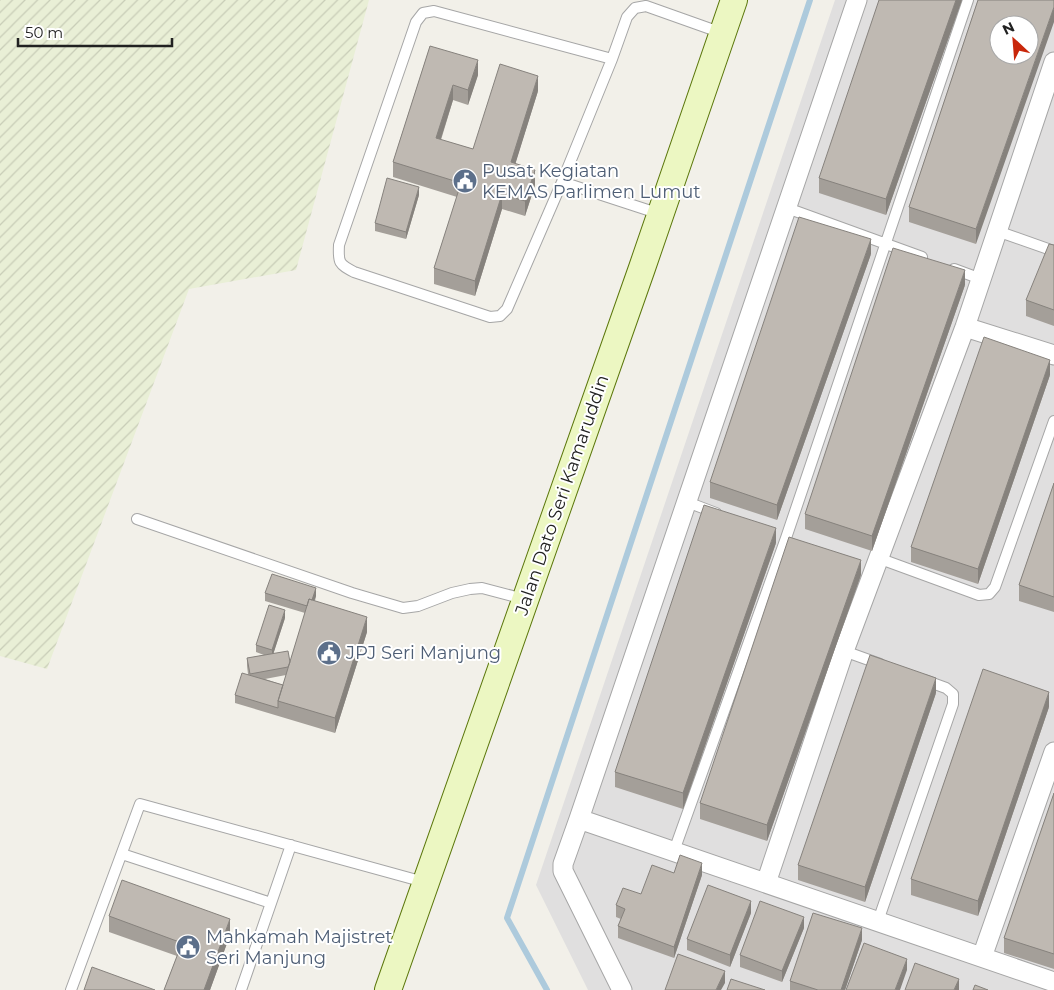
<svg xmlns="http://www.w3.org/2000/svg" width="1054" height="990" font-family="Montserrat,sans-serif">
  <defs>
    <pattern id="farmland-furrows" width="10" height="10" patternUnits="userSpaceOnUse" patternTransform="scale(1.25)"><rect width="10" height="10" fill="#e9efd6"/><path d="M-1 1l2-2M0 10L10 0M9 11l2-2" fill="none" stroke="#c8cdb7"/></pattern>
  </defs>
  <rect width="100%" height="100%" fill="#f2f0e9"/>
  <path fill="#e0dfdf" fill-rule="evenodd" d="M835 0H1054V990H588L536 885ZM999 25H1029V55H999Z"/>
  <path fill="url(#farmland-furrows)" d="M0 0H369L296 270 189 289 47 669 0 656Z"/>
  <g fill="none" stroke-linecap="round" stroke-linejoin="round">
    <path stroke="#adcadc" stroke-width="6" d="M547 990 507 918 810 0"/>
    <defs>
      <path id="lane" d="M612 59 434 11 423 13 416 22 339 245C338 263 339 264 354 272L490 317 500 316 507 309 562 182 612 59 627 17 635 8 646 6 722 33
        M562 182 660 214
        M787 208 922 257
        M997 231 1054 251
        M954 269 981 279
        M687 502 716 513
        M137 519 352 593 403 608 418 606 452 593 470 589 482 588 524 599
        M878 558 979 595 989 594 995 587 1054 421
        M844 651 880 664
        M674 851 786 538 968 0
        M122 854 271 903
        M878 921 953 704V694L946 688 924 680
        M71 990 140 804 424 882
        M241 990 291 845"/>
      <path id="street" d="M965 327 1054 355
        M579 819 1054 982
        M766 883 844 651 965 327 1054 62
        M982 957 1054 752
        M622 990 563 871V864L579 819 857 0"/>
      <path id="secondary" d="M388 990 642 268 734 0"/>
    </defs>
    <use href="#lane" stroke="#a6a6a6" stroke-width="12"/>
    <use href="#street" stroke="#a6a6a6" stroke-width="21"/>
    <use href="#secondary" stroke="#5b770b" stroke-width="28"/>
    <use href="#lane" stroke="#fff" stroke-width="10"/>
    <use href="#street" stroke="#fff" stroke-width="19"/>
    <use href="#secondary" stroke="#ecf7c2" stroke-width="26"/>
  </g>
  <path fill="#a49f99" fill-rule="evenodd" d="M962 0 886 215 819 193V178Z
    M978 0 976 244 909 222V207Z
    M430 46 478 75 468 105 453 100 441 140 473 149 538 91 515 164 535 185 525 216 502 209 475 296 434 284V268L457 197 393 177V162Z
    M419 195 406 239 375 231V223Z
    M1054 245V326L1026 316V300Z
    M871 254 777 520 710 498V482Z
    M965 285 872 551 805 529V514Z
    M1050 375 978 584 911 562V547Z
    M1054 483V612L1019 601V585Z
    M776 543 683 809 615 787V772Z
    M861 575 767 841 700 819V803Z
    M265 593 316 596 315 601 367 632 335 733 235 703V695L248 674 247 666V658L264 655 256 652V645L285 618 273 654 290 662 305 613 265 601ZM286 675 283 685 265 679Z
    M936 693 865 902 798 880V865Z
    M1049 707 978 916 911 895V879Z
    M1054 793V969L1004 953V938Z
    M702 875 674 958 618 938V926L621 919 616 917V905L641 894Z
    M751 913 730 967 687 950V939Z
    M109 916 230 935 210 990H164L177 956 109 932Z
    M804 928 782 982 740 967V955Z
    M862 940 845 990H790V981Z"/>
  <path fill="#86827d" d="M956 0H962L886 215V199Z
    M1054 7V22L976 244V229Z
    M478 60V75L468 105V90Z
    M538 76V91L511 178V162Z
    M453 85V100L436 154V138Z
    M535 170V185L525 216V201Z
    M419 187V195L406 239V232Z
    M502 194V209L475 296V281Z
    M871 239V254L777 520V505Z
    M965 270V285L872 551V536Z
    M1050 360V375L978 584V569Z
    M776 528V543L683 809V793Z
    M861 560V575L767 841V825Z
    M316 588V596L309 614V606Z
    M285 610V618L272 658V650Z
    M367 617V632L335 733V718Z
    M936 678V693L865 902V887Z
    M1049 692V707L978 916V901Z
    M702 863V875L674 958V947Z
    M751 901V913L730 967V955Z
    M804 917V928L782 982V971Z
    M230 919V935L210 990H204Z
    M862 928V940L845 990H841Z
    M907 959V970L900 990H895Z
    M725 971V983L721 990H716Z
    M959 979V990H954Z"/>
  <path fill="#bfb9b2" stroke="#86827d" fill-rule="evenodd" d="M879 0H956L886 199 819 178Z
    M978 0H1054V7L976 229 909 207ZM999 25H1029V55H999Z
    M430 46 478 60 468 90 453 85 436 138 473 149 500 64 538 76 511 162 535 170 525 201 502 194 475 281 434 268 461 183 393 162Z
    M387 178 419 187 406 232 375 223Z
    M799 217 871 239 777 505 710 482Z
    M1049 244 1054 245V310L1026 300Z
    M893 248 965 270 872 536 805 514Z
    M984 337 1050 360 978 569 911 547Z
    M1054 483V597L1019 585Z
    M704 505 776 528 683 793 615 772Z
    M789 537 861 560 767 825 700 803Z
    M272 574 316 588 312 600 309 599 307 606 265 593Z
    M309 599 367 617 335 718 278 701Z
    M269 605 285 610 272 650 256 645Z
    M288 651 290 662 288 667 250 674 247 658Z
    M870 655 936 678 865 887 798 865Z
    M983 669 1049 692 978 901 911 879Z
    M242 673 283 685 278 701V708L235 695Z
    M1054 793V954L1004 938Z
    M680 855 702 863 674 947 618 926 625 909 616 905 623 888 641 894 652 865 674 873Z
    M122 880 230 919 204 990H164L182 943 109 916Z
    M708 885 751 901 730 955 687 939Z
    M760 901 804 917 782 971 740 955Z
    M813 913 862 928 841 990H818L790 981Z
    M864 943 907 959 895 990H846Z
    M678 954 725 971 716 990H665Z
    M915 963 959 979 954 990H905Z
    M92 967 155 990H84Z
    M731 979 765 990H727Z
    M975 985 988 990H973Z"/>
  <defs>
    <symbol id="civic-disc" viewBox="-11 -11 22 22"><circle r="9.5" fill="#5c6f8a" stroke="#fff"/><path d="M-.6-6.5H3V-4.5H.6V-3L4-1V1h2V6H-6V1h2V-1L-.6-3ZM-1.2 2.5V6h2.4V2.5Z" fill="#fff"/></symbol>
  </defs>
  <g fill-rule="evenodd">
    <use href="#civic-disc" x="451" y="167" width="28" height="28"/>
    <use href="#civic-disc" x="315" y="639" width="28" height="28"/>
    <use href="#civic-disc" x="174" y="933" width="28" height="28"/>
  </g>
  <g text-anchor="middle" stroke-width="4" stroke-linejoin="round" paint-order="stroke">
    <g font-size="18" fill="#4e5e75" stroke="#fff" text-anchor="start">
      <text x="482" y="177">Pusat Kegiatan<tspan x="482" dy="21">KEMAS Parlimen Lumut</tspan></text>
      <text x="346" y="659">JPJ Seri Manjung</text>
      <text x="206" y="943">Mahkamah Majistret<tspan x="206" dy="21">Seri Manjung</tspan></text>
    </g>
    <g font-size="18" fill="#222" stroke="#fff">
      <text transform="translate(562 495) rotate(-71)" y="6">Jalan Dato Seri Kamaruddin</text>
    </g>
  </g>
  <g transform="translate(1014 40) rotate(334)"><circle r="24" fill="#ffffff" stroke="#a7a7a7"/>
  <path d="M0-4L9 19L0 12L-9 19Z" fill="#c9270b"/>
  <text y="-8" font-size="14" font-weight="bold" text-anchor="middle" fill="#222222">N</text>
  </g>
  <path d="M18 38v8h154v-8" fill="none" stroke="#222222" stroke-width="2.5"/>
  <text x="25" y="38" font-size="15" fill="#222222" stroke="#ffffff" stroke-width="4" paint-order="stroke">50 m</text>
</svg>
